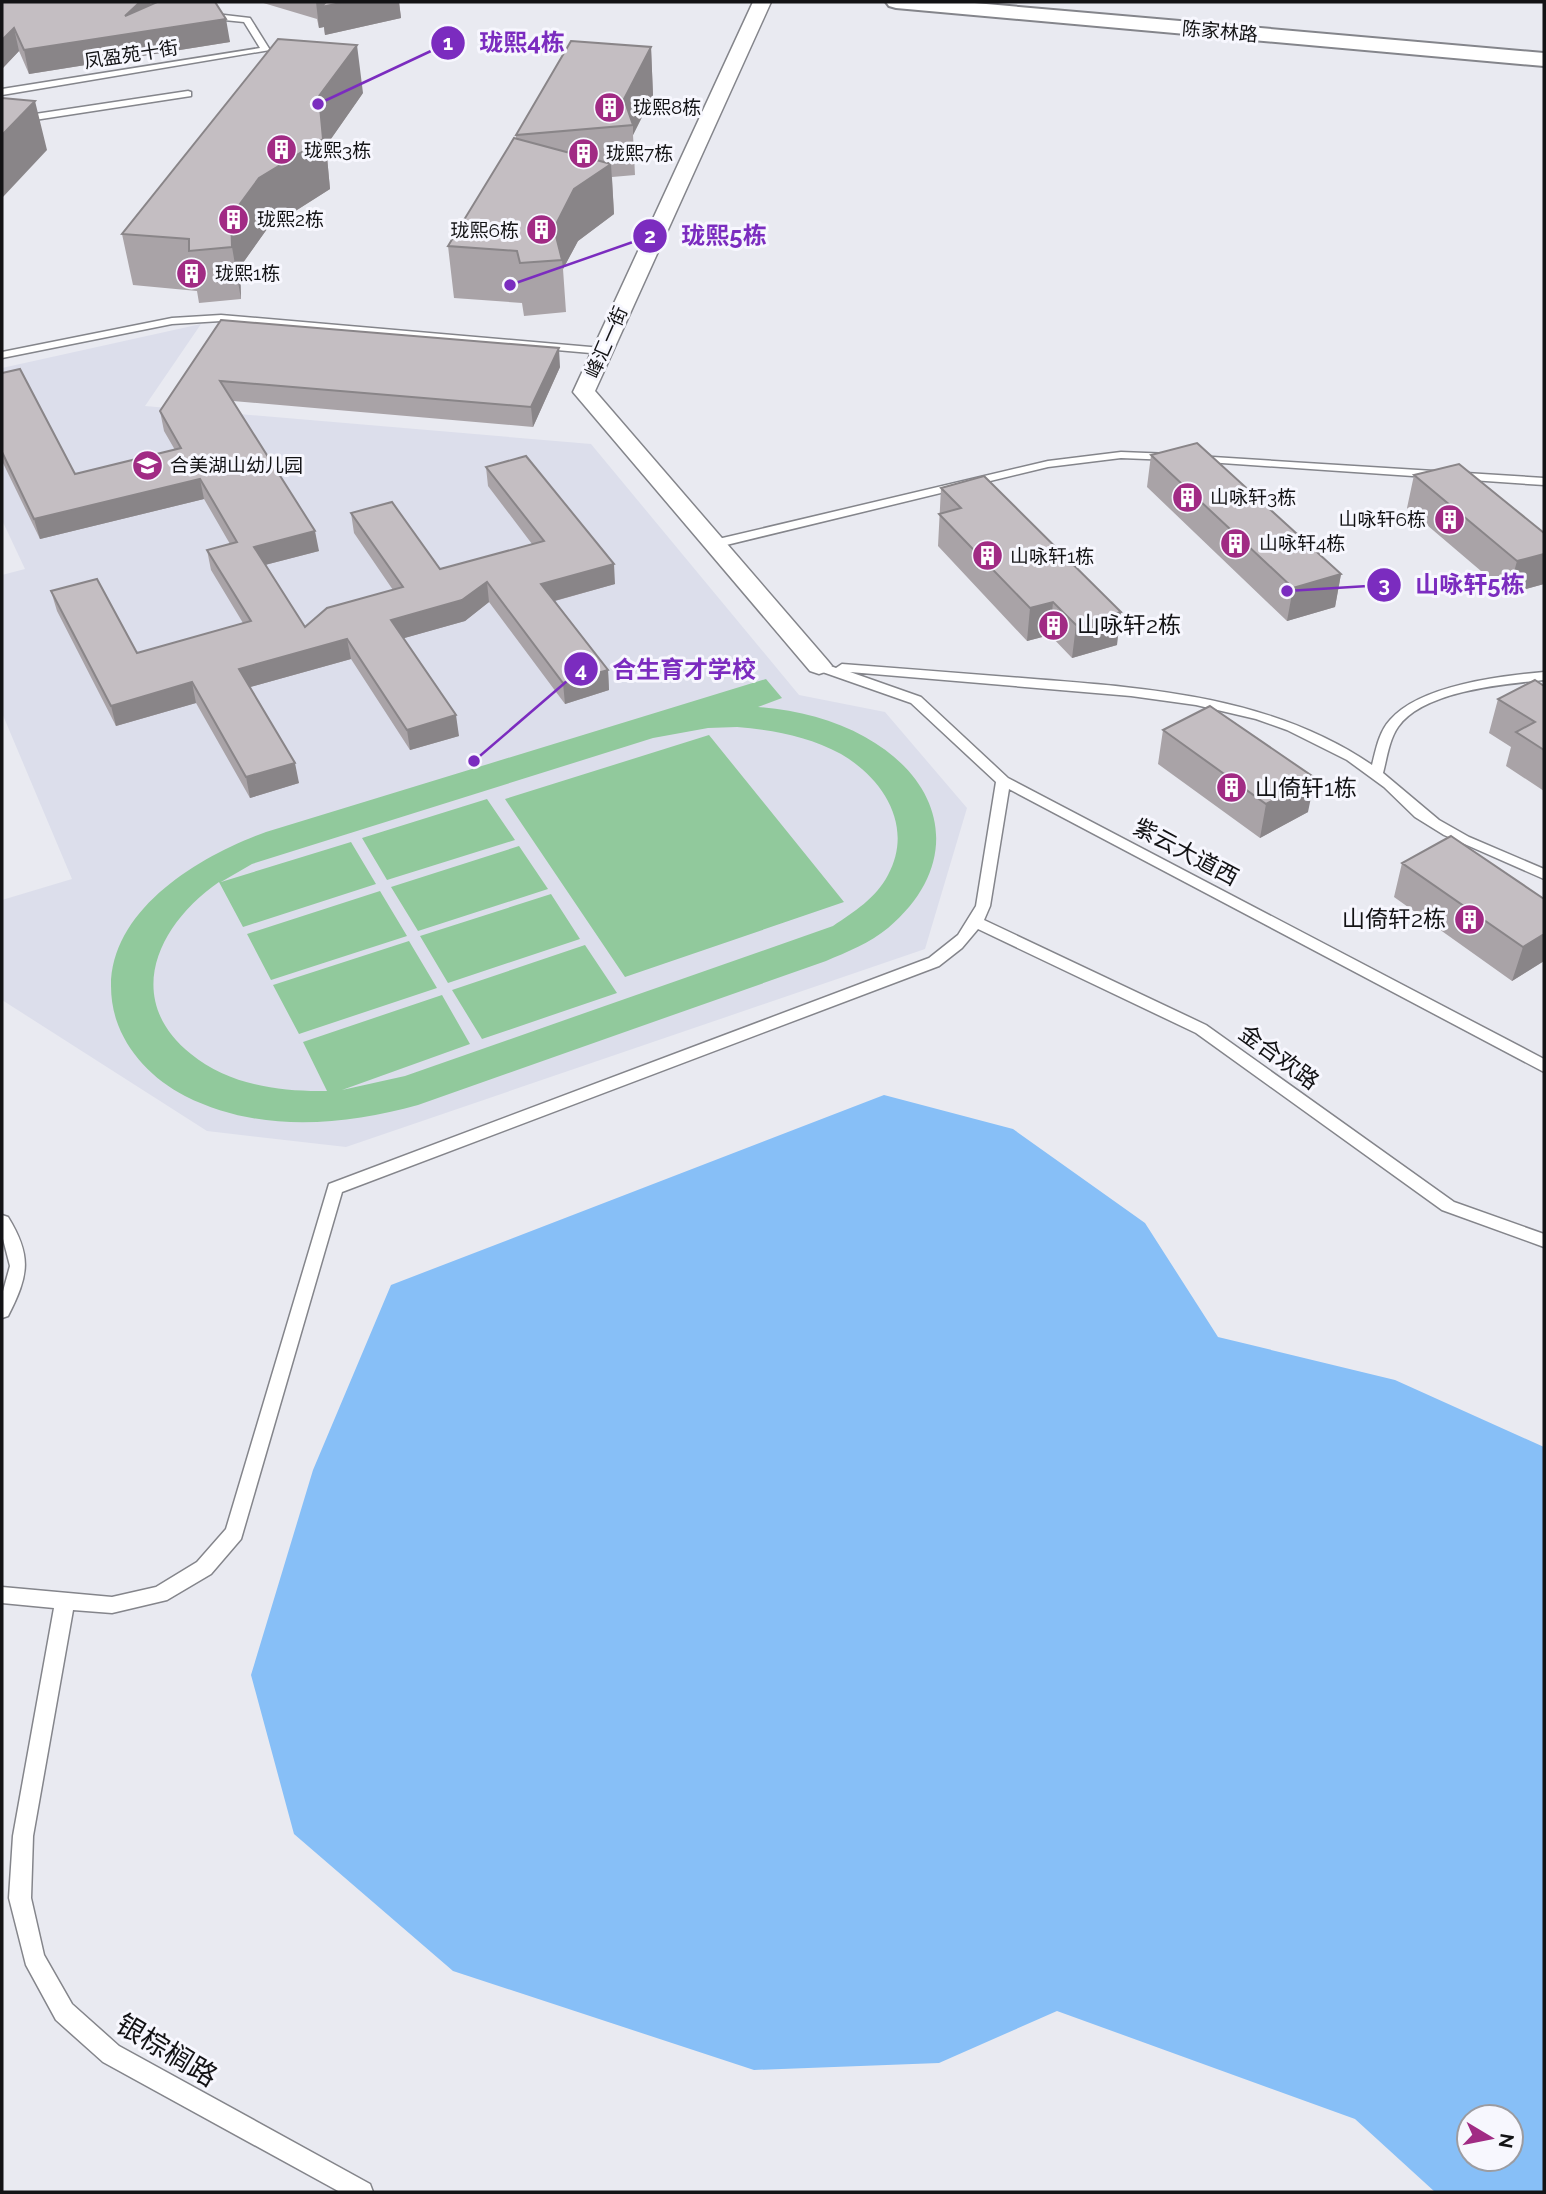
<svg xmlns="http://www.w3.org/2000/svg" width="1546" height="2194" font-family="Raleway,'Noto Sans SC',sans-serif">
  <rect width="100%" height="100%" fill="#e9eaf1"/>
  <path fill="#dcdeeb" d="M201 324 145 406 591 444 799 695 885 712 967 808 925 949 346 1147 207 1131 2 1000V900L72 879 2 713V575L25 569 2 520V368Z"/>
  <path fill="#91c99c" fill-rule="evenodd" d="M766 679 782 698 758 707C795 710 833 719 865 737 948 783 962 866 888 928 870 943 847 952 826 961L418 1105C342 1126 258 1133 185 1096 154 1080 127 1053 116 1019 87 923 191 859 266 832ZM737 727C773 730 808 736 841 754 884 779 914 827 888 875 876 898 854 912 833 926L405 1076 342 1090 470 1044 442 995 303 1042 327 1091C281 1092 228 1085 191 1054 122 999 158 924 219 882L243 927 376 884 351 842 221 882 252 864 653 738 708 728Z
    M709 735 844 902 625 977 505 799Z
    M487 799 515 840 387 880 362 838Z
    M519 846 548 889 418 931 391 887Z
    M380 891 407 936 271 980 247 934Z
    M551 894 580 939 448 983 420 936Z
    M409 941 437 988 299 1034 273 985Z
    M585 945 617 993 482 1039 452 990Z"/>
  <path fill="#87bff7" fill-rule="evenodd" d="M884 1095 1013 1129 1145 1223 1218 1337 1395 1380 1544 1447V2192H1435L1355 2119 1057 2011 939 2063 754 2070 453 1971 294 1834 251 1675 313 1470 391 1285ZM1469 2117H1511V2159H1469Z"/>
  <g fill="none" stroke-linecap="round" stroke-linejoin="round">
    <defs>
      <path id="lane" d="M207 13 250 18 270 50 2 95V89L260 48 244 22 204 18 203 16Z
        M188 91 191 92V96L2 125V119Z
        M221 315 602 348 607 351 602 354 221 321 172 324 2 358V352L172 318Z
        M1121 452 1171 454 1177 457 1171 460 1121 458 1048 467 714 548 708 544 714 540 1048 461Z
        M1197 456 1544 478V485L1193 461 1191 459Z
        M819 662 836 668 842 664C906 669 970 674 1034 679 1150 688 1273 697 1372 765 1376 749 1379 732 1390 720 1420 685 1501 676 1544 672V680C1504 684 1423 691 1398 727 1389 740 1387 758 1383 773L1439 820 1469 837 1544 869V879L1444 835 1415 817 1384 787 1347 760 1287 730 1256 719 1196 705 1131 696 850 672 921 697 1008 778 1544 1059V1072L1009 789 990 906 984 920 1206 1025 1454 1202 1544 1234V1247L1442 1210 1196 1033 978 929 962 948 939 966 342 1192 241 1539 211 1574 167 1600 112 1613 73 1610 33 1836 31 1898 44 1955 72 2004 119 2046 370 2184 373 2192H340L103 2062 56 2020 26 1965 9 1898 13 1836 54 1608 2 1603V1587L112 1597 156 1587 197 1562 226 1529 329 1184 929 958 958 935 976 906 996 782 911 703 814 669 813 666Z
        M2 1215 8 1217C32 1256 29 1275 8 1316L2 1318V1295L10 1266 2 1235Z"/>
      <path id="street" d="M753 2H771L595 391 828 661 832 666 828 671 819 674 810 671 573 392Z"/>
      <path id="secondary" d="M886 2H963L1544 53V66L896 8 889 6Z"/>
    </defs>
    <use href="#lane" stroke="#84858b" stroke-width="3"/>
    <use href="#street" stroke="#84858b" stroke-width="3"/>
    <use href="#secondary" stroke="#84858b" stroke-width="4"/>
    <use href="#lane" fill="#fff" fill-rule="evenodd"/>
    <use href="#street" fill="#fff" fill-rule="evenodd"/>
    <use href="#secondary" fill="#fff" fill-rule="evenodd"/>
  </g>
  <path fill="#a9a3a7" d="M2 2H215L230 42 29 74 19 51 2 69Z
    M260 2H399L401 18 325 35 324 27 319 28 317 19Z
    M651 47 653 95 633 135 635 175 612 177 614 214 578 241 563 269 566 312 524 316 522 303 454 298 448 246 516 139V135Z
    M363 93 326 146 330 189 267 229 240 267 241 299 199 303 197 291 133 285 122 234Z
    M221 320 560 367 533 427 233 401 319 551 265 565 305 627 393 590 354 533 351 513 440 569 532 544 488 486 486 467 615 584 555 601 608 670 609 690 565 704 489 602 465 621 404 638 459 736 410 750 351 659 250 687 299 783 250 798 196 703 116 726 57 611 51 591 137 653 243 623 211 570 207 550 230 544 204 499 40 539 2 461V373L75 474 175 450 164 431 160 411Z
    M1151 455 1341 574 1335 607 1287 621 1147 487Z
    M1414 475 1544 533V584L1508 594 1407 508Z
    M941 488 1117 645 1072 658 1050 635 1027 641 938 546Z
    M1544 686V791L1506 766 1511 747 1489 733 1498 699Z
    M1163 730 1308 812 1260 838 1158 764Z
    M1402 863 1544 899V961L1512 981 1394 897Z"/>
  <path fill="#898588" d="M140 2H150L153 17 226 19 230 42 29 74 24 50 125 16Z
    M316 2H399L401 18 325 35 324 27 319 28Z
    M14 28 19 51 2 69V40Z
    M357 45 363 93 326 146 330 189 267 229 240 267 241 299 232 247 231 216Z
    M651 47 653 95 633 135V125L624 99Z
    M35 101 47 150 2 198V135Z
    M611 164 614 214 578 241 563 269 562 260 554 228 574 189Z
    M559 348 560 367 533 427 531 407Z
    M200 479 204 499 40 539 34 519Z
    M315 531 319 551 257 567 254 547Z
    M1544 554V584L1508 594 1517 561Z
    M614 564 615 584 543 604 541 584Z
    M1341 574 1335 607 1287 621 1293 588Z
    M487 582 489 602 465 621 394 641 391 620Z
    M1053 602 1050 635 1027 641 1030 608Z
    M1121 612 1117 645 1072 658 1076 625Z
    M347 639 351 659 243 689 239 669Z
    M608 670 609 690 565 704 563 683Z
    M192 682 196 703 116 726 111 706Z
    M456 715 459 736 410 750 407 730Z
    M295 763 299 783 250 798 246 777Z
    M1315 778 1308 812 1260 838 1266 804Z
    M1544 934V961L1512 981 1523 947Z"/>
  <path fill="#c4bec2" stroke="#898588" stroke-width="2" d="M2 2H140L125 16 157 2H215L226 19 24 50 14 28 2 40Z
    M326 2H346L321 7Z
    M278 39 357 45 319 96 323 139 259 178 231 216 232 247 189 251V239L122 234Z
    M571 41 651 47 624 99 633 125 516 135Z
    M2 98 35 101 2 135Z
    M514 138 611 164 574 189 554 228 562 260 520 263 517 251 448 246Z
    M221 320 559 348 531 407 220 381 315 531 254 547 305 627 327 608 403 587 351 513 392 502 440 569 544 541 486 467 526 456 614 564 541 584 608 670 563 683 487 582 462 600 391 620 456 715 407 730 347 639 239 669 295 763 246 777 192 682 111 706 51 591 97 579 137 653 251 621 207 550 237 542 200 479 34 519 2 452V373L20 369 75 474 181 448 160 411Z
    M1197 443 1341 574 1293 588 1151 455Z
    M1459 464 1544 533V554L1517 561 1414 475Z
    M984 476 1121 612 1076 625 1053 602 1030 608 939 514 961 508 941 488Z
    M1535 680 1544 686V750L1516 732 1535 722 1498 699Z
    M1210 706 1315 778 1266 804 1163 730Z
    M1451 836 1544 899V934L1523 947 1402 863Z"/>
  <defs>
    <symbol id="building-disc" viewBox="-11 -11 22 22"><circle r="9.5" fill="#a12b84" stroke="#f7f7fe"/><path d="M-4-6H4V6H1V3H-1V6H-4ZM-2.5-4.3h1.7v1.8h-1.7ZM.8-4.3h1.7v1.8H.8ZM-2.5-1h1.7V.8h-1.7ZM.8-1h1.7V.8H.8Z" fill="#fff"/></symbol>
    <symbol id="school-disc" viewBox="-11 -11 22 22"><circle r="9.5" fill="#a12b84" stroke="#f7f7fe"/><path d="M0-5L7-2L0 1L-7-2ZM-4 1L0 2.5L4 1V4Q0 6-4 4Z" fill="#fff"/></symbol>
  </defs>
  <g fill-rule="evenodd">
    <use href="#building-disc" x="592" y="90" width="35" height="35"/>
    <use href="#building-disc" x="264" y="132" width="35" height="35"/>
    <use href="#building-disc" x="566" y="136" width="35" height="35"/>
    <use href="#building-disc" x="216" y="202" width="35" height="35"/>
    <use href="#building-disc" x="524" y="212" width="35" height="35"/>
    <use href="#building-disc" x="174" y="256" width="35" height="35"/>
    <use href="#school-disc" x="130" y="448" width="35" height="35"/>
    <use href="#building-disc" x="1170" y="480" width="35" height="35"/>
    <use href="#building-disc" x="1432" y="502" width="35" height="35"/>
    <use href="#building-disc" x="1218" y="526" width="35" height="35"/>
    <use href="#building-disc" x="970" y="538" width="35" height="35"/>
    <use href="#building-disc" x="1036" y="608" width="35" height="35"/>
    <use href="#building-disc" x="1214" y="770" width="35" height="35"/>
    <use href="#building-disc" x="1452" y="902" width="35" height="35"/>
  </g>
  <g text-anchor="middle" stroke-width="6" stroke-linejoin="round" paint-order="stroke">
    <g font-size="19" fill="#131315" stroke="#f7f7fe">
      <text transform="translate(1220 31) rotate(5)" y="7">陈家林路</text>
      <text transform="translate(131 54) rotate(-9)" y="7">凤盈苑十街</text>
      <text transform="translate(606 342) rotate(-66)" y="7">峰汇一街</text>
    </g>
    <g font-size="19" fill="#131315" stroke="#f7f7fe" text-anchor="start">
      <text x="633" y="114">珑熙8栋</text>
      <text x="304" y="157">珑熙3栋</text>
      <text x="606" y="160">珑熙7栋</text>
      <text x="257" y="226">珑熙2栋</text>
      <text x="519" y="237" text-anchor="end">珑熙6栋</text>
      <text x="215" y="280">珑熙1栋</text>
      <text x="170" y="472">合美湖山幼儿园</text>
      <text x="1210" y="504">山咏轩3栋</text>
      <text x="1426" y="526" text-anchor="end">山咏轩6栋</text>
      <text x="1259" y="550">山咏轩4栋</text>
      <text x="1010" y="563">山咏轩1栋</text>
    </g>
    <g font-size="23" fill="#131315" stroke="#f7f7fe" text-anchor="start">
      <text x="1077" y="633">山咏轩2栋</text>
      <text x="1255" y="796">山倚轩1栋</text>
      <text x="1446" y="927" text-anchor="end">山倚轩2栋</text>
    </g>
    <g font-size="23" fill="#131315" stroke="#f7f7fe">
      <text transform="translate(1186 852) rotate(28)" y="8">紫云大道西</text>
      <text transform="translate(1279 1057) rotate(36)" y="8">金合欢路</text>
    </g>
    <g font-size="28" fill="#131315" stroke="#f7f7fe">
      <text transform="translate(167 2050) rotate(31)" y="10">银棕榈路</text>
    </g>
  </g>
  <path fill="none" stroke="#7b2cbf" stroke-width="2.5" d="M318 104L448 43M510 285L650 236M1287 591L1384 585M474 761L581 669"/>
  <g fill="#7b2cbf" stroke="#f7f7fe" stroke-width="2.5">
    <circle cx="318" cy="104" r="7"/>
    <circle cx="510" cy="285" r="7"/>
    <circle cx="1287" cy="591" r="7"/>
    <circle cx="474" cy="761" r="7"/>
    <circle cx="448" cy="43" r="18"/>
    <circle cx="650" cy="236" r="18"/>
    <circle cx="1384" cy="585" r="18"/>
    <circle cx="581" cy="669" r="18"/>
  </g>
  <g font-size="21" text-anchor="middle" font-weight="bold" fill="#fff">
    <text x="448" y="50">1</text>
    <text x="650" y="243">2</text>
    <text x="1384" y="592">3</text>
    <text x="581" y="677">4</text>
  </g>
  <g font-size="24" text-anchor="middle" font-weight="bold" fill="#7b2cbf" stroke="#f7f7fe" stroke-width="6" stroke-linejoin="round" paint-order="stroke">
    <text x="522" y="51">珑熙4栋</text>
    <text x="724" y="244">珑熙5栋</text>
    <text x="1470" y="593">山咏轩5栋</text>
    <text x="684" y="678">合生育才学校</text>
  </g>
  <rect width="1546" height="2194" fill="none" stroke="#131315" stroke-width="7"/>
  <g transform="translate(1490 2138) rotate(100)"><circle r="33" fill="#f7f7fe" stroke="#9c9ca1" stroke-width="2"/>
  <path d="M0-5L12 26L0 18L-12 26Z" fill="#a12b84"/>
  <text y="-10" font-size="19" font-weight="bold" text-anchor="middle" fill="#131315">N</text>
  </g>
</svg>
